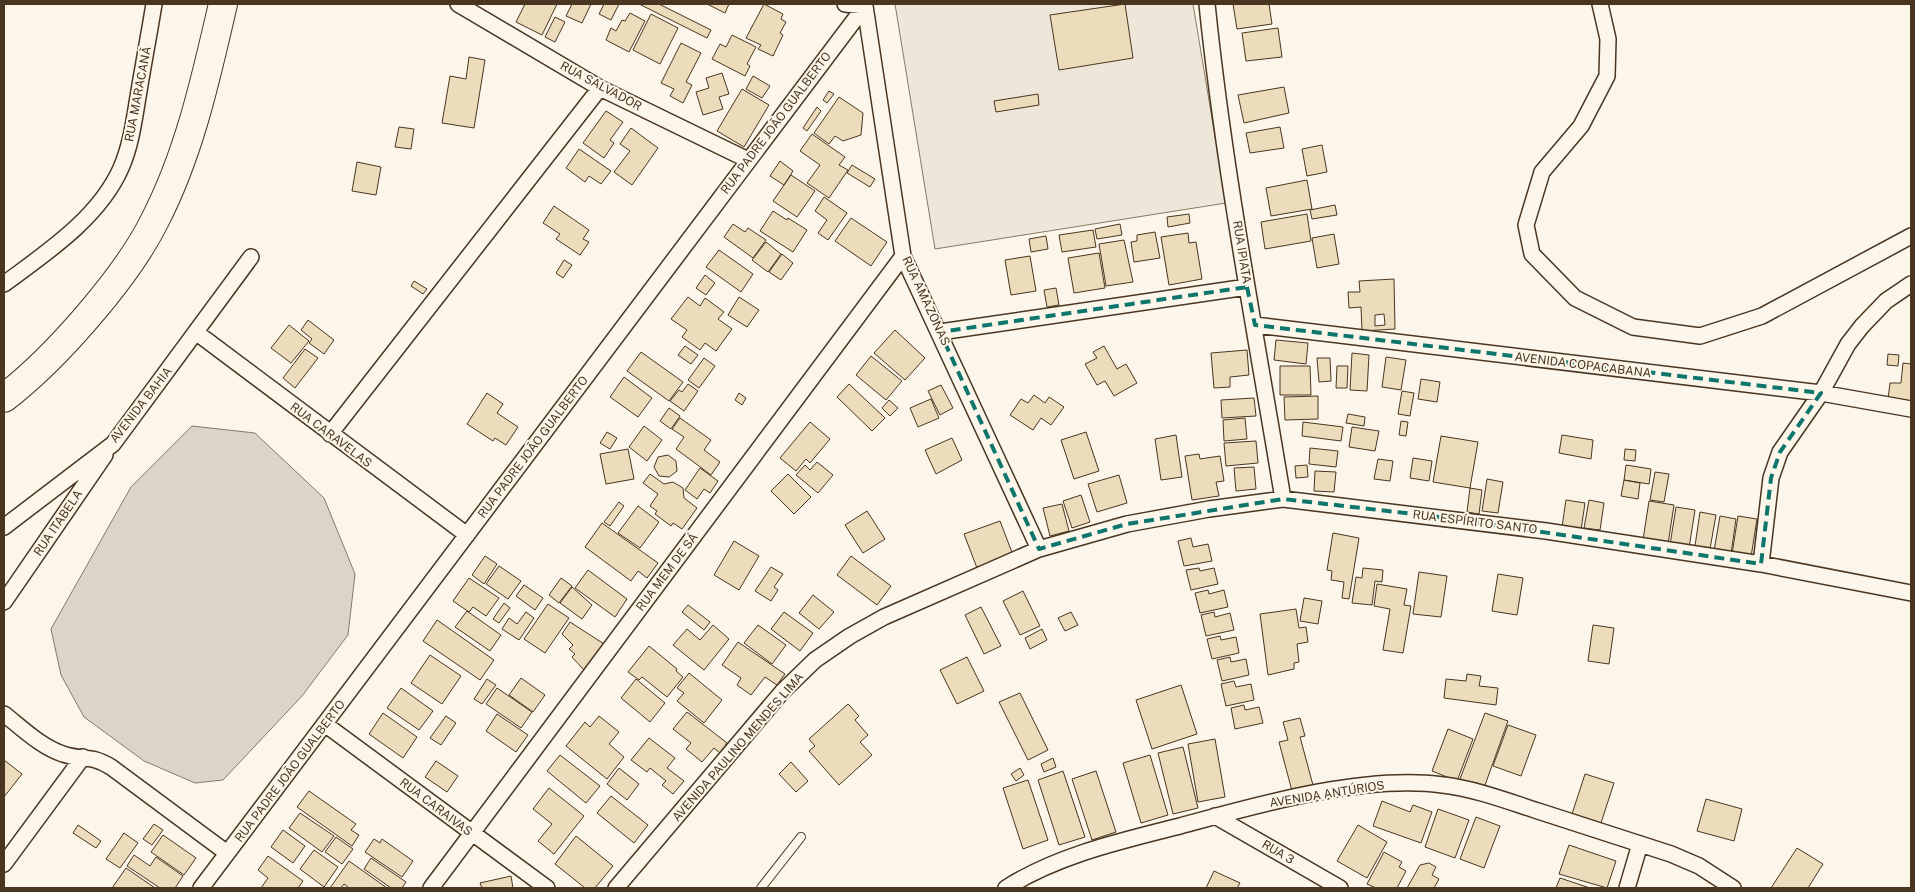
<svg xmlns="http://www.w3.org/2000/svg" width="1915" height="892" font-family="'Public Sans',sans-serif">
  <rect width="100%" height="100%" fill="#fbf6e9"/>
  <path fill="#ede6d9" stroke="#887966" d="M895 4H1193L1226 203 935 249Z"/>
  <path fill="#dcd4c6" stroke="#887966" d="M192 426 255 433 324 498 355 574 348 635 302 696 223 780 195 783 144 761 84 717 61 675 51 629 131 487Z"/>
  <path fill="#ecdcbc" stroke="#4a3520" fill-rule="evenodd" d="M525 4H557L542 35 516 22Z
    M572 4H591L582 23 566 16Z
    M604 4H619L611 20 599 14Z
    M639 4H659L711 30 707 38Z
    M707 4H729L725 13Z
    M764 4 783 14 781 19 786 22 780 33 783 35 773 56 758 49 761 45 746 38Z
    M1125 4 1133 58 1059 70 1050 15Z
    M1233 4H1269L1272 24 1237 29Z
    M630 13 645 21 629 52 606 40 611 28 616 31 622 20 625 21Z
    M651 14 678 28 660 64 633 50Z
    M555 17 565 22 555 42 545 37Z
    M1278 28 1282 57 1246 61 1242 33Z
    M732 35 756 47 747 64 750 66 745 76 712 59 720 44 726 47Z
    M681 43 701 53 686 82 692 85 683 103 670 96 674 89 661 83Z
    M469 57 485 60 474 128 442 123 450 76 466 79Z
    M722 73 729 94 719 97 723 109 703 115 696 92 709 88 706 78Z
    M753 76 770 86 762 98 746 89Z
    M1284 87 1289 113 1244 123 1238 95Z
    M742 89 769 105 744 147 717 131Z
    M829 91 834 94 827 103 823 100Z
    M1038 94 1039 105 996 112 994 101Z
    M839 97 863 113 861 135 843 141 835 136 829 144 814 133Z
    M817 107 821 111 807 131 803 128Z
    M606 111 623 122 610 140 614 143 604 158 583 143Z
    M399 127 414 129 411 149 395 147Z
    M1280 127 1284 148 1250 153 1246 133Z
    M631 128 658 148 632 185 614 172 630 151 620 144Z
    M812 134 845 157 839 165 848 170 829 198 807 183 820 165 800 151Z
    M1322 145 1327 172 1307 176 1302 149Z
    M579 149 611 171 601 184 589 176 585 182 566 168Z
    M780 161 793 171 784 185 770 176Z
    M357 162 381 167 376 195 352 191Z
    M852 165 875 179 870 187 847 173Z
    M791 175 815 191 797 217 773 201Z
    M1307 180 1312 209 1271 216 1266 188Z
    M824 197 847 213 828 240 818 233 827 220 815 211Z
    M1335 205 1337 215 1312 219 1310 210Z
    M554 206 589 230 583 239 589 242 580 255 556 239 560 234 543 223Z
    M773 211 787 220 788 218 807 230 793 252 760 231Z
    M1189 214 1190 223 1168 227 1167 217Z
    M1307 214 1311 241 1265 249 1261 222Z
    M851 218 887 242 871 266 835 241Z
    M733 224 745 232 748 228 766 240 753 258 724 237Z
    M1120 224 1122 235 1097 239 1095 229Z
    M1093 230 1096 247 1062 252 1059 235Z
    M1155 232 1160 258 1134 262 1131 242 1137 241V235Z
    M1188 233 1189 243 1196 242 1202 279 1169 285 1161 237Z
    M1334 234 1339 264 1317 268 1312 238Z
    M1046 236 1048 249 1031 252 1029 239Z
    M1124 240 1133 282 1106 286 1099 244Z
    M766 242 781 254 768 272 752 260Z
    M719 250 753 274 741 292 706 267Z
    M1099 253 1105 288 1074 293 1068 258Z
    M782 254 793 263 781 280 769 272Z
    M1030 256 1036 291 1011 295 1005 260Z
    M564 260 572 265 563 278 556 273Z
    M705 275 715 283 706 295 696 288Z
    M1394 279 1395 329 1362 331 1361 307 1349 308 1348 292H1360L1359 281ZM1384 314 1385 325 1375 326V315Z
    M414 281 427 289 423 294 411 286Z
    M1056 288 1059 305 1047 307 1044 290Z
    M688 297 700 306 705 298 724 312 718 319 732 329 716 351 705 343 700 350 682 337 687 330 671 319Z
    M739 297 759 310 747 327 728 315Z
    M308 320 334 340 324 354 309 343 312 339 301 330Z
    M289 325 309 341 291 363 271 348Z
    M895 330 925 358 905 380 874 353Z
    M1276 340 1308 343 1306 364 1274 360Z
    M685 346 698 355 691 364 678 355Z
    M1104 346 1117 369 1126 364 1137 383 1114 396 1105 381 1097 385 1085 364 1097 358 1093 352Z
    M305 349 318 358 295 388 283 378Z
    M1247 350 1249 375 1230 377V387L1214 388 1211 353Z
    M641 352 683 382 669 401 627 371Z
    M1352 353 1369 355 1367 391 1350 390Z
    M1888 354 1899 355 1898 366 1887 365Z
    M871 356 902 381 886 400 856 375Z
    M1386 357 1406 360 1401 390 1382 387Z
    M704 358 715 366 699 388 688 380Z
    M1317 358H1330L1331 381 1319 382Z
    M1903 363 1911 364V401L1888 399 1890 383H1901Z
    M1280 366H1310L1311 395H1280Z
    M1337 366H1348L1347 388H1336Z
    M624 377 652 398 638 417 610 397Z
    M1421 379 1440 382 1437 402 1418 399Z
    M688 384 698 391 684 411 670 401 679 390 682 392Z
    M849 384 885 418 872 431 837 397Z
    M941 385 953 408 940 415 928 391Z
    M1402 391 1414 393 1410 416 1398 414Z
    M487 393 503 404 497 413 518 427 506 445 495 438 493 441 467 424Z
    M739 393 746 398 742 405 735 400Z
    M1034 395 1045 403 1049 397 1064 407 1051 425 1041 418 1033 430 1010 415 1021 399 1028 403Z
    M1318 396V419L1285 420 1284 397Z
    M1254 398 1256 416 1222 418 1221 400Z
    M931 399 939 418 918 427 910 408Z
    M889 400 898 408 890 416 882 408Z
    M669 408 680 416 671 429 660 421Z
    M1348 414 1365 417 1364 426 1346 423Z
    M680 418 711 440 704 450 720 462 711 475 676 449 684 437 672 429Z
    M1245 418 1247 439 1224 441 1223 420Z
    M1401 421 1408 422 1406 436 1399 435Z
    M810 422 830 439 810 463 806 459 796 471 780 458Z
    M1303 422 1343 427 1341 441 1302 436Z
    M644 426 662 440 647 461 629 447Z
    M1352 427 1379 431 1375 451 1349 447Z
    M607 432 617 438 610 449 600 443Z
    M1086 432 1099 471 1074 479 1061 440Z
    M1176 435 1182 477 1161 480 1155 439Z
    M1562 435 1593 440 1591 459 1559 453Z
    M1441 436 1478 442 1470 488 1433 482Z
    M952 438 962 460 936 474 925 450Z
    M1256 441 1258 463 1226 466 1224 443Z
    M1310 448 1338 451 1336 467 1309 464Z
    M628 449 634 479 606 484 600 454Z
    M1625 449 1636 450 1635 461 1624 460Z
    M1199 454 1200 459 1220 456 1224 481 1216 482 1219 496 1192 500 1185 456Z
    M668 455 676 461 677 471 669 477 659 476 654 467 658 457Z
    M1413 458 1432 461 1429 481 1410 478Z
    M1378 459 1393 461 1390 481 1374 479Z
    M817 462 833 475 818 493 796 475 805 465 810 470Z
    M1307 465 1308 477 1296 478 1295 466Z
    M1626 465 1651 469 1649 484 1624 480Z
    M1254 467 1256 489 1236 491 1234 468Z
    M700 468 718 481 710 493 704 489 697 499 685 490Z
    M1315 471 1336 472 1334 492 1314 491Z
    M1655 472 1669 474 1664 502 1650 500Z
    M650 474 664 484 673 482 683 488 684 498 697 508 682 529 673 523 671 526 655 514 657 511 650 506 658 494 643 483Z
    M788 474 811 497 794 514 771 491Z
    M1119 475 1127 503 1097 512 1088 484Z
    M1487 479 1503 482 1498 513 1482 511Z
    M1624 480 1640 483 1638 499 1621 496Z
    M1470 488 1482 490 1479 514 1467 512Z
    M1081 495 1090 522 1072 528 1063 501Z
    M1566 500 1585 503 1581 530 1562 527Z
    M1589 500 1604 503 1600 530 1584 528Z
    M1649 501 1674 505 1668 544 1643 540Z
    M619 502 624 506 610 526 604 522Z
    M1062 504 1069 531 1050 536 1043 508Z
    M638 506 659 522 640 548 618 533Z
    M1676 507 1695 510 1689 548 1670 545Z
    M867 511 885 539 863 553 845 525Z
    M1700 512 1716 515 1710 549 1695 546Z
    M1720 516 1736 519 1731 554 1714 551Z
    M1738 516 1757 519 1751 557 1732 554Z
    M1000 521 1013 555 977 568 964 534Z
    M602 523 658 563 647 578 638 571 631 581 585 547Z
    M1333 533 1359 538 1349 599 1342 598 1344 582 1331 580 1332 571 1327 570Z
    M1191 538 1193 547 1208 544 1212 561 1184 566 1178 541Z
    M734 541 759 556 739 590 714 575Z
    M485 556 497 564 484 584 472 575Z
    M851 556 891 586 877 605 837 575Z
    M499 566 521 581 508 599 486 584Z
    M771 567 783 574 774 587 778 590 771 601 755 591Z
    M1199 568 1200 571 1214 568 1218 584 1191 590 1186 570Z
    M1363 568 1383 570 1382 582 1375 581 1372 605 1352 603 1356 577 1362 578Z
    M588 570 627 599 615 617 575 588Z
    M1419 572 1447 576 1441 617 1413 614Z
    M1498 574 1523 578 1517 615 1492 611Z
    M469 578 499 598 486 616 473 607 469 612 453 601Z
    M561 578 572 586 559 603 549 595Z
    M1377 584 1407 589 1404 605 1411 606 1403 653 1383 650 1390 609 1374 606Z
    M524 585 543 598 535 610 516 596Z
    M572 587 592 605 582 619 560 603Z
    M1208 590 1209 594 1224 590 1228 607 1200 613 1195 593Z
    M1023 591 1040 626 1020 635 1003 601Z
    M813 595 834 612 819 629 799 613Z
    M1304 598 1322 601 1318 624 1300 621Z
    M504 603 510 608 499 623 493 619Z
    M548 604 569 618 545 653 524 639Z
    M688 605 710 622 704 630 682 612Z
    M981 607 1001 646 984 654 965 615Z
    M1296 609 1299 628 1306 627 1308 642 1297 644 1299 662 1294 663V669L1268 675 1260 614Z
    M467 611 501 635 490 651 455 627Z
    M526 612 534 618 519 640 502 629 509 618 517 624Z
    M784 612 813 633 800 651 771 629Z
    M1071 612 1078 625 1065 631 1058 618Z
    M1214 612 1215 617 1230 613 1234 630 1206 636 1201 615Z
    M437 620 494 660 480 680 423 641Z
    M570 622 604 644 584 670 572 657 575 654 569 649 573 645 562 634Z
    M713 625 729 639 704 670 673 645 687 629 700 640Z
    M758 625 786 645 772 664 744 643Z
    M1593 625 1614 628 1609 664 1588 661Z
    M1042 629 1047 640 1030 649 1025 638Z
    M1220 636 1221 640 1236 637 1239 653 1212 659 1207 639Z
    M738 642 785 674 777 685 765 677 751 695 737 685 741 678 722 665Z
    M649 646 677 669 676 671 683 677 667 697 642 677 639 680 628 672Z
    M430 655 461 676 442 704 411 683Z
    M967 657 984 691 957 704 940 670Z
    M1230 657 1231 662 1246 659 1249 675 1222 681 1217 660Z
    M689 673 722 700 704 723 677 701 684 693 677 688Z
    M1467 674 1481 676 1479 686 1498 688 1496 705 1444 698 1446 679 1466 681Z
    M521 678 545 695 533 712 509 695Z
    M487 679 496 685 482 704 474 699Z
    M636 679 665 703 650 722 621 698Z
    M1234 681 1236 687 1251 684 1254 700 1226 706 1221 684Z
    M1181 685 1197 734 1152 749 1136 700Z
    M401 688 433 711 419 730 387 708Z
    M497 688 532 712 521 728 486 704Z
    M1020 693 1048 750 1028 760 999 702Z
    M848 704 859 716 855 720 868 735 860 742 872 755 839 785 809 751 815 746 809 739Z
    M1244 705 1245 710 1259 707 1263 723 1235 729 1231 708Z
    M687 712 727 743 720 753 714 748 702 762 686 749 691 743 673 729Z
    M383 713 417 737 403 758 369 734Z
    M1485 713 1508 721 1484 788 1460 779Z
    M497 714 528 735 516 752 486 731Z
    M446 716 456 723 441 745 430 738Z
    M599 716 619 732 609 744 624 757 607 779 566 746 585 722 590 727Z
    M1300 718 1305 736 1300 737 1313 785 1292 791 1279 742 1288 740 1283 722Z
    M1508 725 1536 735 1521 776 1493 766Z
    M1448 729 1473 739 1457 781 1432 771Z
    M649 738 675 758 667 768 684 781 673 794 662 785 666 781 650 768 647 772 631 760Z
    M1215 739 1225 797 1198 802 1188 744Z
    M1183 747 1198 808 1173 814 1158 753Z
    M560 755 600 786 586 803 547 771Z
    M1150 755 1168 815 1141 823 1123 763Z
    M1053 758 1056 767 1044 772 1041 764Z
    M4 760 22 774 4 797Z
    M436 761 458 776 447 792 425 777Z
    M791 762 808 781 796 792 779 774Z
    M619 768 639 784 627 800 607 784Z
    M1020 768 1024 775 1016 781 1011 774Z
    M1063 771 1085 837 1059 845 1038 780Z
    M1096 771 1116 832 1092 840 1072 779Z
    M1585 774 1614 783 1600 826 1571 817Z
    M1028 780 1048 840 1023 849 1003 788Z
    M549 788 584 816 554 854 538 841 552 824 533 809Z
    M309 791 356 824 351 830 359 835 352 846 297 807Z
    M611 796 648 825 634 843 597 813Z
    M1706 799 1742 809 1734 841 1697 831Z
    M1382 801 1410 812 1413 805 1432 812 1421 843 1373 826Z
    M1438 809 1469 820 1455 858 1425 847Z
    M300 813 334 836 322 852 289 828Z
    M1476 817 1500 826 1484 868 1460 859Z
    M154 824 163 830 152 845 143 839Z
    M78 825 101 841 96 848 73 833Z
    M1358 825 1387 842 1367 878 1337 861Z
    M283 830 305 846 293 863 271 847Z
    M124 833 138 843 120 868 106 859Z
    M163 835 196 858 184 875 151 852Z
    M576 836 613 866 595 888H585L555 864Z
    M336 837 353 849 342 864 325 852Z
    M374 839 380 843 382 839 413 861 402 877 365 852Z
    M1569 845 1616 861 1607 888 1559 874Z
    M1797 848 1823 864 1808 888H1771Z
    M314 850 338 867 324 887 300 869Z
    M1384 852 1402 862 1399 867 1406 871 1397 888H1376L1367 884Z
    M134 855 150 866 156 857 183 876 175 888H160L127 866Z
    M268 856 303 881 298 888H261L268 878 258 870Z
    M371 858 406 882 402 888H391L364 869Z
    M349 861 387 888H349L344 884 341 888H330Z
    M1429 863 1436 867 1432 875 1439 879 1434 888H1407L1420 865Z
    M126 868 155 888H112Z
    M1214 871 1240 883 1237 888H1206Z
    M511 876 513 888H482L480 883Z
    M1560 878 1590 888H1556Z"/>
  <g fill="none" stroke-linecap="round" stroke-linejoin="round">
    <defs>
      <path id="lane" d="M761 888 801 837"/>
      <path id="street" d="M458 4 600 88 748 160
        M845 4 865 6
        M1207 4C1224 170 1256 335 1283 499
        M1600 4 1608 39 1607 76 1581 126 1542 172 1526 225 1532 254 1575 298 1633 327 1700 336 1762 316 1911 236
        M865 6 903 256 1039 549
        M4 284C46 253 99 218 121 168 131 145 134 121 138 97 143 66 149 35 154 4
        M1255 325 1821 393 1911 409
        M940 332 1247 287
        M197 333 467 535
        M330 434 600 88
        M4 527 113 444 251 257
        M1761 564 1771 478 1780 452 1821 393 1848 344 1862 326 1886 301 1911 284
        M4 602 105 455
        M4 714C22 728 41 747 63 754 83 761 90 754 111 767L227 853
        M326 725 547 888
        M1215 816 1340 888
        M4 864 83 757
        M201 888 865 6
        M431 888 903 256
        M616 888 782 692 815 660 850 636 884 617 1039 549 1127 524 1209 509 1283 499 1546 531 1761 564 1911 593
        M1006 888C1058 855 1121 841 1180 826 1257 805 1364 774 1443 785 1476 789 1507 801 1538 811 1582 825 1627 840 1671 854L1699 866 1733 888
        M1627 888 1640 844"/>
      <path id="highway" d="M4 398C55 359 127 277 155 220 190 152 206 77 223 4"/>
    </defs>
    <use href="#lane" stroke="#4a3520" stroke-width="10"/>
    <use href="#street" stroke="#4a3520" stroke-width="18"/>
    <use href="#highway" stroke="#4a3520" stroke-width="30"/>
    <use href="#lane" stroke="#fbf6e9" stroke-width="8"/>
    <use href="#street" stroke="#fbf6e9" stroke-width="15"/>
    <use href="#highway" stroke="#fbf6e9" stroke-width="28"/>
  </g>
  <path fill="none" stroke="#0f766e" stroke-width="4" stroke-dasharray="10 6" stroke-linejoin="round" d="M1247 287 1255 325 1821 393 1780 452 1771 478 1761 564 1440 517 1283 499 1127 524 1039 549 940 332Z"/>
  <g text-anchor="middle" stroke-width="4" stroke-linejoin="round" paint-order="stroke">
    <g font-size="12" fill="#4a3520" stroke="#fbf6e9">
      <text transform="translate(601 86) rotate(28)" y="4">RUA SALVADOR</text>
      <text transform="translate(138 94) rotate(-79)" y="4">RUA MARACANÃ</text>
      <text transform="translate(776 123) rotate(-53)" y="4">RUA PADRE JOÃO GUALBERTO</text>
      <text transform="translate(1242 252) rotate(81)" y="4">RUA IPIATA</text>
      <text transform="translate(926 301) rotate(65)" y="4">RUA AMAZONAS</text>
      <text transform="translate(1583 365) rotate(7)" y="4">AVENIDA COPACABANA</text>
      <text transform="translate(141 405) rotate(-52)" y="4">AVENIDA BAHIA</text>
      <text transform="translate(331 435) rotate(37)" y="4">RUA CARAVELAS</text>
      <text transform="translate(533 447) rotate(-53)" y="4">RUA PADRE JOÃO GUALBERTO</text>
      <text transform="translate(1475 522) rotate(7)" y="4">RUA ESPÍRITO SANTO</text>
      <text transform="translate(58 523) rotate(-56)" y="4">RUA ITABELA</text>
      <text transform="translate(667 572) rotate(-53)" y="4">RUA MEM DE SÁ</text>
      <text transform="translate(738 747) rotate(-49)" y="4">AVENIDA PAULINO MENDES LIMA</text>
      <text transform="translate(290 771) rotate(-53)" y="4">RUA PADRE JOÃO GUALBERTO</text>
      <text transform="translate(1327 794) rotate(-9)" y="4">AVENIDA ANTÚRIOS</text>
      <text transform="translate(436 807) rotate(37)" y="4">RUA CARAIVAS</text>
      <text transform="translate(1278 852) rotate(30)" y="4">RUA 3</text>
    </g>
  </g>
  <rect width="1915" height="892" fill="none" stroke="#4a3520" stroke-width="10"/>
</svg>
